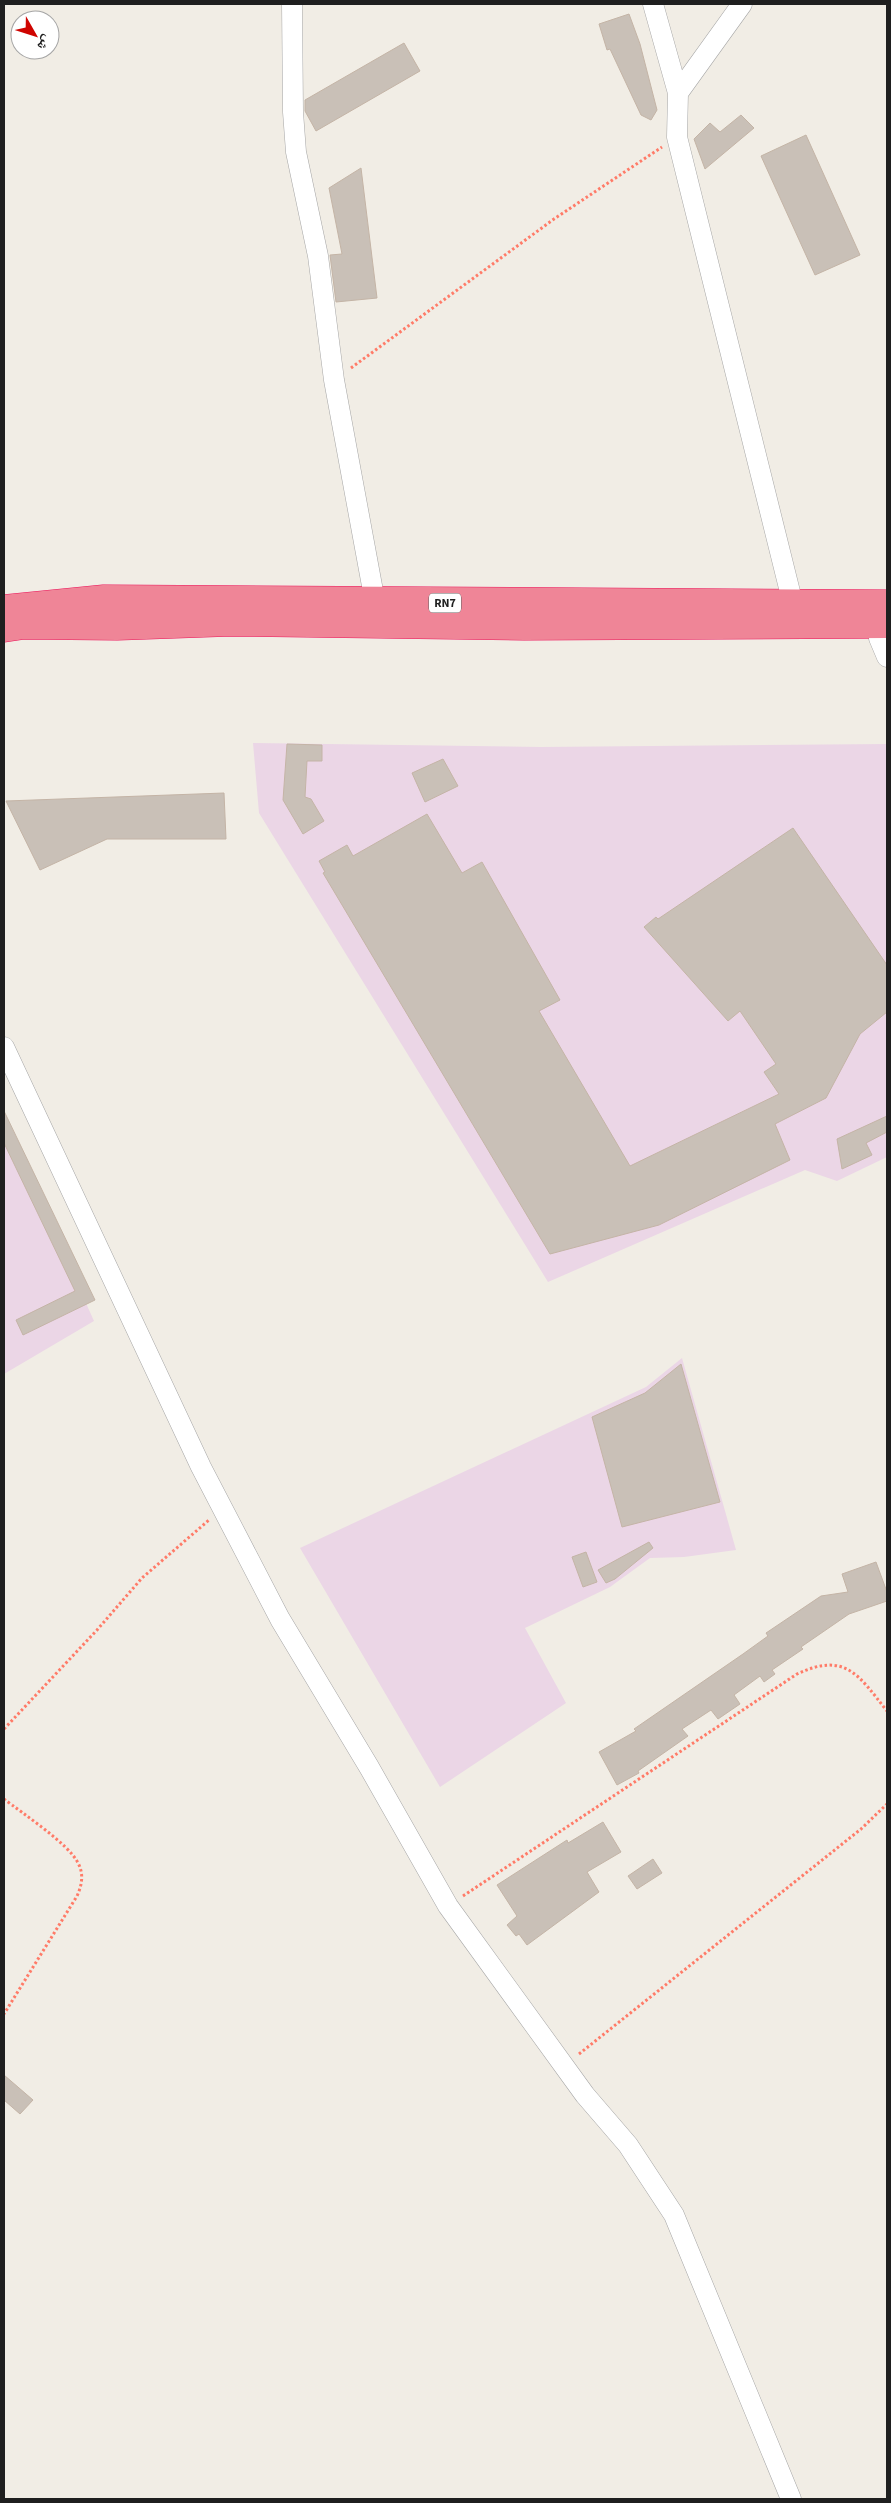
<svg xmlns="http://www.w3.org/2000/svg" width="891" height="2503" font-family="'Source Sans 3','Noto Naskh Arabic',sans-serif">
  <rect width="100%" height="100%" fill="#f1ede5"/>
  <path fill="#ebd6e6" d="M253 743 541 747 887 744V1157L837 1181 805 1170 548 1282 259 813Z
    M4 1121 94 1321 4 1374Z
    M682 1358 736 1550 684 1557 650 1558 610 1587 525 1628 566 1703 440 1787 300 1548 646 1387Z"/>
  <path fill="#c9c0b7" stroke="#c4b4a6" d="M629 14 640 44 657 110 651 120 641 115 610 49 607 50 599 24Z
    M404 43 420 71 316 131 305 111V100Z
    M741 115 754 128 705 169 694 139 710 123 720 132Z
    M806 135 860 255 815 275 761 156Z
    M361 168 377 298 336 302 330 255 342 254 329 188Z
    M287 744 322 745V761H307L305 797 311 799 324 821 303 834 283 800Z
    M443 759 458 786 425 802 412 773Z
    M224 793 226 839H107L40 870 6 801Z
    M427 814 462 873 482 862 560 1000 539 1011 630 1166 779 1094 764 1072 776 1064 740 1011 728 1021 644 927 656 917 658 919 793 828 887 965V1012L860 1034 826 1098 775 1124 790 1160 659 1225 550 1254 323 873 325 872 319 861 347 845 353 856Z
    M4 1111 95 1300 23 1335 16 1320 75 1291 4 1143Z
    M887 1116V1132L866 1143 872 1155 842 1169 837 1139Z
    M681 1364 720 1502 622 1527 592 1417 645 1393Z
    M649 1542 653 1548 615 1579 606 1583 598 1570Z
    M586 1552 597 1582 583 1587 572 1557Z
    M876 1562 887 1592V1601L849 1614 801 1647 803 1649 772 1670 775 1674 764 1682 760 1676 734 1695 740 1704 718 1719 711 1710 682 1729 688 1736 638 1771 639 1773 617 1785 599 1752 636 1731 634 1729 743 1654 768 1636 766 1633 821 1596 848 1592 842 1574Z
    M603 1822 621 1852 587 1872 599 1892 527 1945 519 1934 516 1936 507 1925 517 1916 497 1885 567 1840 568 1843Z
    M653 1859 662 1873 637 1889 628 1876Z
    M4 2075 33 2100 20 2114 4 2100Z"/>
  <g fill="none" stroke-linecap="round" stroke-linejoin="round">
    <defs>
      <path id="minor" d="M292 4 293 112 296 152 318 256 334 380 375 602
        M653 4 678 93 677 137 793 604
        M678 93 742 4
        M874 611 879 638 887 657
        M4 1047 201 1467 280 1619 369 1767 448 1906 585 2095 628 2145 674 2215 791 2499"/>
      <path id="highway" d="M4 609 104 599 887 604
        M4 628 24 625 117 626 231 622 524 626 887 624"/>
    </defs>
    <use href="#minor" stroke="#a6a6a6" stroke-width="21"/>
    <use href="#highway" stroke="#ec155a" stroke-width="29"/>
    <path stroke="#ff7b68" stroke-width="3" stroke-dasharray="2.5 2.5" stroke-linecap="butt" d="M351 368 554 219 662 147
      M4 1729 97 1630 142 1578 209 1520
      M4 1799C22 1813 69 1844 78 1863 84 1874 82 1885 77 1896L4 2014
      M463 1896 797 1674C846 1651 859 1676 887 1711
      M579 2054 861 1829 887 1804"/>
    <use href="#minor" stroke="#fff" stroke-width="20"/>
    <use href="#highway" stroke="#ef8597" stroke-width="28"/>
  </g>
  <g text-anchor="middle" stroke-width="4" stroke-linejoin="round" paint-order="stroke">
    <rect fill="#fff" stroke="#626262" stroke-width="1" x="429" y="593.5" width="32" height="19" rx="4"/>
    <g font-size="12" font-weight="bold" fill="#1f1f1f">
      <text x="445" y="607">RN7</text>
    </g>
  </g>
  <rect width="891" height="2503" fill="none" stroke="#1f1f1f" stroke-width="10"/>
  <g transform="translate(35 35) rotate(129)"><circle r="24" fill="#ffffff" stroke="#a5a5a5"/>
  <path d="M0-4L9 19L0 12L-9 19Z" fill="#cf0400"/>
  <text y="-8" font-size="14" font-weight="bold" text-anchor="middle" fill="#1f1f1f">ش</text>
  </g>
</svg>
